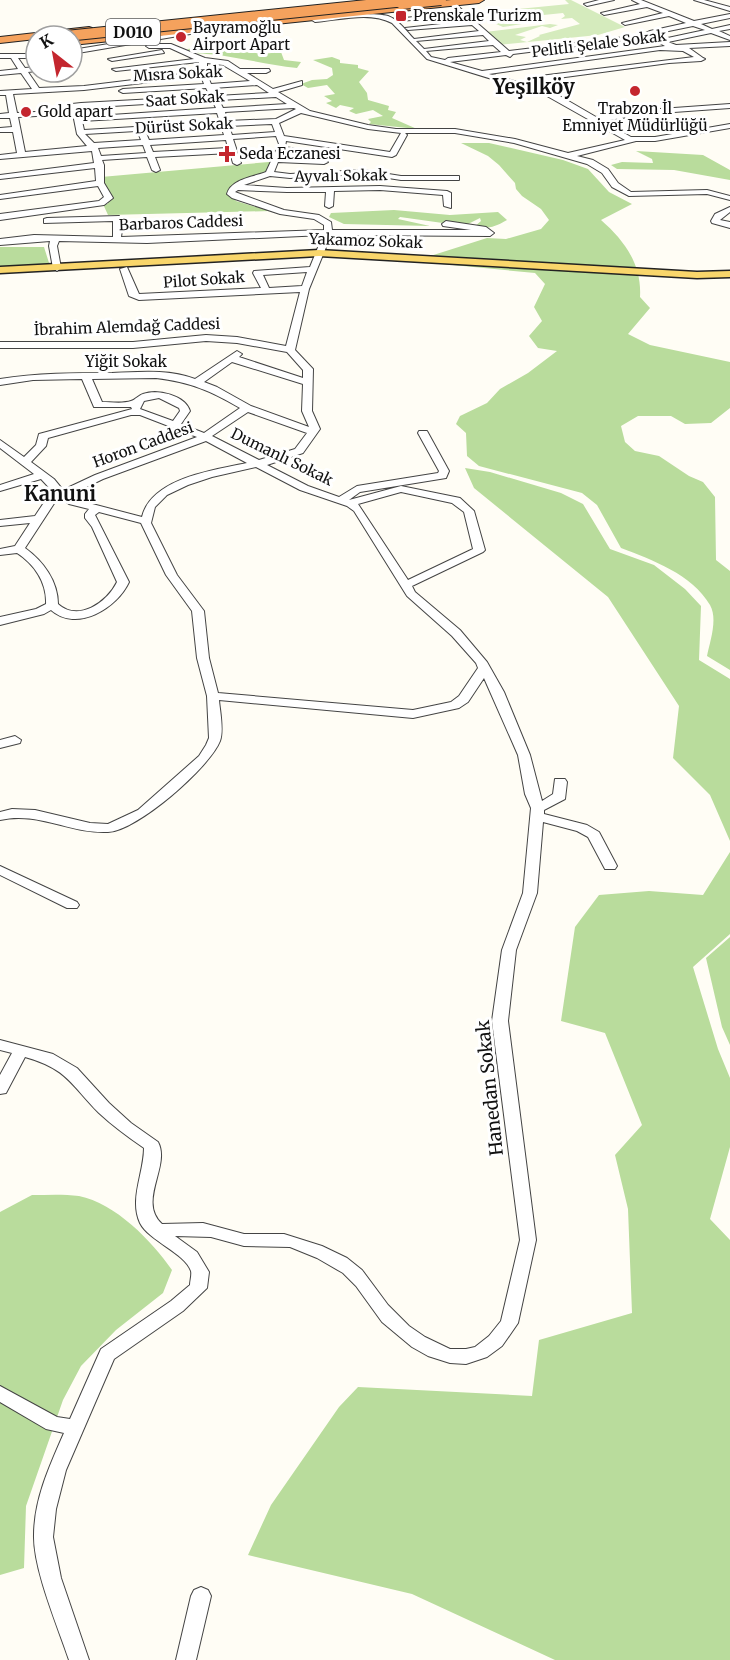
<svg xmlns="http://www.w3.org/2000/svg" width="730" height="1660" font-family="Merriweather,serif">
  <rect width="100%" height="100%" fill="#fffdf5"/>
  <path fill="#d5ebbd" d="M565 0H571L625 27 598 35 498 45 485 32 550 24 558 25 550 28 542 26 515 35 526 37 520 40 527 42 540 36 539 35 580 24 572 18 561 19 565 16 563 13 524 17 530 21 528 23 503 27 496 24 525 15 524 11 518 9 569 4Z"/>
  <path fill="#b9dc9c" d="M217 47 262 54 281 52 284 60 301 62 297 68C270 65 245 59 219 55 207 53 198 56 187 49Z
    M332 57 340 60V63L358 65V68L369 71 359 82 367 93 368 100 389 106 388 110 396 112 392 118 417 129 369 124 371 122 368 119 383 116 373 110 356 114 349 111 354 108 340 105 336 108 326 103 332 101 324 96 335 94 327 85 308 88 301 84 312 80 327 79 333 75 332 68 313 60Z
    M461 143H489L563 160 588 169 609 192 632 204 601 220C625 241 642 265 640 297L650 308 628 334 650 345 730 362V408L711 423 685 424 671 416H638L621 426 625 442 635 451 659 456 689 476 703 482 715 497 716 560 730 571V670L707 656C710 641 718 619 710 605 692 574 652 560 621 548L597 505 582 493 479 466 467 456 466 433 456 424 460 416 487 403 500 389 528 373 557 351 538 348 529 336 542 321 534 307 545 284 535 273 442 264 424 258 487 238 506 239 541 229 549 220 541 209 522 196 516 189 515 183 499 165 488 156Z
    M636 151 703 155 730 170V180L674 170 617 169 611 165 622 162 653 163 652 159Z
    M269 162 271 163 267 173 229 191 236 201 270 211 108 215 103 204H108L101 177Z
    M394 210 450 215 498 212 507 220C495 227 489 229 474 227L481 221 480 218 464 226 400 217 398 219 430 226 344 224 329 217 331 213Z
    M0 247H44L50 266 0 267Z
    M465 468 490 472 561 493 583 504 610 549 654 565 685 589 701 606 699 660 730 679V841L710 795 673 758 679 706 608 597 474 488Z
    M730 852V934L693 967 718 1049 730 1078V1147L710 1219 730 1240V1660H555L412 1594 248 1555 271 1505 339 1407 358 1387 532 1396 539 1340 632 1313 628 1209 615 1155 642 1125 605 1033 561 1021 575 927 599 895 649 891 703 895Z
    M730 937V1045L722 1027 706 958Z
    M32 1195C47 1195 64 1194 79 1196 115 1203 152 1241 172 1270L163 1293 116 1330 81 1366 63 1400 26 1506 24 1568 0 1575V1212Z"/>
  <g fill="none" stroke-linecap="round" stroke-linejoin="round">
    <defs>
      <path id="minor" d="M599 0H614L587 6 584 4Z
        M632 0H641L694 21 730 14V18L701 24 712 29 730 25V29L719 31 730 36V40L711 33 668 42 676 45 730 42V46L689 48 703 58 705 59 701 61 669 63 543 80 539 78 540 76 694 57 683 51 660 50 489 74 553 92 596 117 646 110 730 104V108L646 114 603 121 631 137H655L730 124V128L655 141H636L577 156 593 160 608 169 618 183 631 192 707 190 730 196V200L707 194 629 196 612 187 602 173 587 164 514 143 455 133H405L407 135 396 155 392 157 286 141 285 147 332 155 328 157 283 152 280 158 324 160 328 162 324 164 278 162 274 172 290 174 363 170 401 176H459V180H401L363 174 290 178 270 176 244 185 287 188 380 186 447 191 451 193V208L444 206 443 195 380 190 334 191 333 206 329 208 325 206 326 192H287L238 190 235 192 284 210 319 215 331 222 332 230H471L443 226 442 224 446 221 486 227 494 233 490 236 331 235 309 289 295 350 313 369 312 411 320 429 303 453 267 465 308 486 339 497 357 486 438 473 439 471 418 433 419 431H427L449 471 446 478 360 492 349 500 401 486 460 498 474 511 485 550 483 552 412 586 415 592 460 630 487 662 504 692 530 755 542 801 553 794 555 779H565L567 782 565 799 544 810V814L587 825 599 832 617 866 615 869H605L588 837 577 831 543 822 537 893 516 950 508 1021 536 1240 518 1323 502 1346 487 1357 466 1364 450 1363 428 1356 412 1347 382 1322 356 1286 343 1273 317 1258 290 1247 244 1246 211 1237 175 1236 197 1252 209 1272 207 1288 183 1311 114 1359 66 1470 56 1509 53 1537 61 1578 89 1660H69C58 1627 33 1569 34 1535 34 1499 50 1465 64 1433L46 1429 0 1402V1386L57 1417 70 1419 101 1349 171 1301 190 1285C190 1281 192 1275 191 1271 185 1253 149 1241 140 1223 129 1199 144 1173 144 1148 128 1137 113 1126 99 1113 71 1085 68 1069 25 1057L6 1093 0 1094V1075L12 1053 0 1050V1040L53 1054 77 1068 109 1103 131 1123 158 1142C171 1166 137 1201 162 1224L203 1223 244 1234H284L322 1246 347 1258 362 1270 388 1305 409 1326 425 1337 450 1349H466L475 1347 489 1336 501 1321 520 1240 492 1021 502 950 523 893 531 808 525 794 518 755 484 678 468 702 459 708 413 718 219 700C220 712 224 730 220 741 210 767 137 831 108 832 71 834 38 811 0 820V812L12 809 35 810 90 823 108 824 138 810 199 756 206 745 209 738 207 696 197 658 192 611 166 575 141 523 99 512 95 515 129 582C117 608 77 633 51 610L44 614 0 625V617L36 609 46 604C47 582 34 564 17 553L0 555V549L15 546 30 523 0 526V520L35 516 47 498 55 494 41 479 0 491V485L34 474 0 448V440L24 457 36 445 39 434 132 409 131 407H94L82 379 33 380 0 385V379C37 373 74 373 112 373 139 372 169 369 195 379L237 351 242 354 239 357 303 378V370L287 352 237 343 206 341 133 348H0V342H133L206 335 237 337 286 346 300 292 139 300 129 296 120 269 127 267 139 294 261 288 253 273 254 271 310 267 323 235 147 243 59 241 57 246 61 268 57 271 53 268 49 246 50 241 0 245V239L34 235 113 237V221L44 223V219L47 218 119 216 123 223 121 237 324 230V225L314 219 280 214 232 198 227 194C231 179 253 177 266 172L279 144 276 136 233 139 241 163 237 165 233 163 230 153 155 157 160 170 156 172 152 170 147 157 102 160 104 165V183L113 198 104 205 0 220V214L99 201 104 197 98 186 0 199V195L96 181 95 168 0 179V175L94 163 92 151 0 159V155L17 153 13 132H0V128L12 127 10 118H0V114L9 113 6 95H0V91L32 89 21 73 0 75V71L18 69 11 58H0V54H36V58H18L25 68 36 67V71L28 72 39 88 84 86 199 72V62L116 71 112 69 194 59 170 48H149L146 46 149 44H171L205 58 228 61 240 69H269L270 71 266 73H247L273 89 302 81V85L278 92 310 111 368 125 396 129H455L515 139 568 153 625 140 547 96 427 59 392 23C370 11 339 20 315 22L312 20C324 14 374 12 388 16 399 20 406 31 414 39L479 31 472 25 408 30 405 28 468 21 462 16 399 21 396 19 458 12 449 3 452 1 509 51 642 35 650 31 686 23 669 16 625 25 622 23 663 13 647 7 604 15 601 13 640 4ZM693 26 705 30 663 39 654 34ZM483 35 489 41 424 49 416 41ZM649 37 665 46 482 71 450 62 506 55 510 57 513 54ZM493 45 501 52 448 58 445 60 431 57 426 51ZM207 63 223 65 250 81 211 84 207 74ZM201 76 204 84 123 89 119 91 123 93 206 88 210 96 81 103 72 104V110L17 113 13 94 84 90ZM257 85 269 93 217 96 213 88ZM276 97 287 104 223 108 219 100ZM212 100 216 108 81 117 79 108ZM294 108 296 109 276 119 227 121 225 112ZM217 113 220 122 84 130 82 121ZM301 113 368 129 401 133 390 152 284 136 279 123ZM73 114 77 134 87 146 25 152 18 117ZM272 124 275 132 232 135 229 126ZM221 126 224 135 149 140 146 133H143L139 135 141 140 94 143 85 134ZM226 140 228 148 153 152 150 145ZM143 145 146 153 101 156 98 148ZM307 272 302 286 269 288 263 275ZM232 362 303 384 302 411 309 427 251 406 217 387 204 382ZM156 378C190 382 211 391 240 408L204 433 181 424 190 411C185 395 158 389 143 394 139 395 135 400 131 401 123 404 110 402 102 402L92 379ZM159 398 179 408 180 411 173 421 140 409 144 401ZM248 412 307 433 295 449 259 460 212 436ZM131 415H140L197 437 95 475 63 490 54 479 31 462 46 446 48 438ZM206 441 247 463C214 470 151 478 142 517L77 500 70 495 103 479ZM256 467 300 490 347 506 354 511 407 596 452 636 476 663 478 668 459 696 451 702 413 710 218 693 209 658 204 611 177 575 151 523 155 507 167 495 188 485 212 477ZM401 492 452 503 464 512 473 549 408 580 358 504ZM61 499 69 504 89 509 85 514V518L92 527 117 582C107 603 78 622 58 604 58 581 43 561 25 548L55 502Z
        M694 0H704L730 7V11Z
        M200 29 202 32 72 54V50Z
        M162 50 164 53 112 61 108 59Z
        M730 207V212L720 220 730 222V228L712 223 711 221 715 214Z
        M15 736 21 740 20 743 0 748V740Z
        M0 866 77 902 79 905 77 908H67L0 875Z
        M201 1587 208 1590 211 1596 196 1660H176L191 1596 194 1590Z"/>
      <path id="major" d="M319 250 697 272 730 271V277L697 278 319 256 0 273V267Z"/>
      <path id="highway" d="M451 0H484L479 3 72 45V39Z
        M89 27 92 28V32L36 36V39L0 43V37Z"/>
    </defs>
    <use href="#minor" stroke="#444" stroke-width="2"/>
    <use href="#major" stroke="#222" stroke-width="3"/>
    <use href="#highway" stroke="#222" stroke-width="2"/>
    <use href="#minor" fill="#fff" fill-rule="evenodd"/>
    <use href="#major" fill="#f9d66b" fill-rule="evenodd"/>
    <use href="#highway" fill="#f5a25d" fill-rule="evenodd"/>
    <defs>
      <path id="highway-bridge" d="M402 4 441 0
        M66 36 415 0"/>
    </defs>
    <use href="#highway-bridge" stroke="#222" stroke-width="12" stroke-linecap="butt"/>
    <use href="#highway-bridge" stroke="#f5a25d" stroke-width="10"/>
  </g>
  <g fill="#c4262e" stroke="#fff" stroke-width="2">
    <rect x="395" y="10" width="12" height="12" rx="3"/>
    <circle cx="181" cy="37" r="6"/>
    <circle cx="635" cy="91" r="6"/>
    <circle cx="26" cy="112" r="6"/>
    <path d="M224 145h6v6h6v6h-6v6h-6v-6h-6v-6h6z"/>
  </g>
  <g text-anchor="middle" stroke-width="6" stroke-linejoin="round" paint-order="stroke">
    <g font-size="15" fill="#111" stroke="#fff" text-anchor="start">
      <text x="413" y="21">Prenskale Turizm</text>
      <text x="193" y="33">Bayramoğlu<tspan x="193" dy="17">Airport Apart</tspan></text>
      <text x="635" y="114" text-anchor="middle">Trabzon İl<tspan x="635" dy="17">Emniyet Müdürlüğü</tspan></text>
      <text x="38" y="117">Gold apart</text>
      <text x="239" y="159">Seda Eczanesi</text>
    </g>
    <g font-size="15" fill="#111" stroke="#fff">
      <text transform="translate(599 44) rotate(-7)" y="5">Pelitli Şelale Sokak</text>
      <text transform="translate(178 74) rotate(-3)" y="5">Mısra Sokak</text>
      <text transform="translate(185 99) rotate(-4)" y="5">Saat Sokak</text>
      <text transform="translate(184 126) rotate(-3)" y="5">Dürüst Sokak</text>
      <text transform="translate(341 176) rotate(-1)" y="5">Ayvalı Sokak</text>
      <text transform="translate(181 223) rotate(-2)" y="5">Barbaros Caddesi</text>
      <text transform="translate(366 241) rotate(2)" y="5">Yakamoz Sokak</text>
      <text transform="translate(204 280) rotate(-4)" y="5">Pilot Sokak</text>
      <text transform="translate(127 327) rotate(-2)" y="5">İbrahim Alemdağ Caddesi</text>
      <text x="126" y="367">Yiğit Sokak</text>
      <text transform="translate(143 445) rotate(-20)" y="5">Horon Caddesi</text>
      <text transform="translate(282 457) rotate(26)" y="5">Dumanlı Sokak</text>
    </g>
    <rect fill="#fff" stroke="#585858" stroke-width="1.5" x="106" y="19" width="54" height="26" rx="4.5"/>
    <g font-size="16" font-weight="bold" fill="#111">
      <text x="133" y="38">D010</text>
    </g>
    <g font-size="18" fill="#111" stroke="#fff">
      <text transform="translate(490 1088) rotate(-96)" y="6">Hanedan Sokak</text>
    </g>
    <g font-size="20" font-weight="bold" fill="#111" stroke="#fff">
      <text x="534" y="94">Yeşilköy</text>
      <text x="60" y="501">Kanuni</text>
    </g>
  </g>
  <g transform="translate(54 54) rotate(329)"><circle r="28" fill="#ffffff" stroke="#a0a0a0" stroke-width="1.5"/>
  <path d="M0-4.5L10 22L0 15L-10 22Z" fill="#c4262e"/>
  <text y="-9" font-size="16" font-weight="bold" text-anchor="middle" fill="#111111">K</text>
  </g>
</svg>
